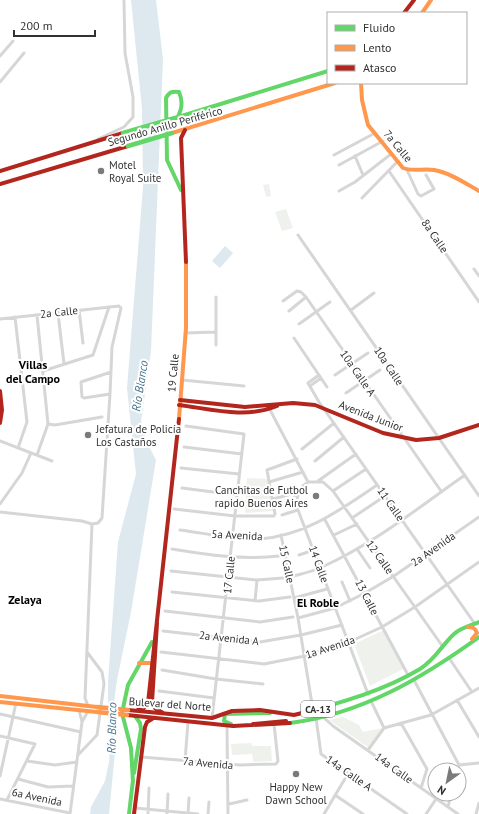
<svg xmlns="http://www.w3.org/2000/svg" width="479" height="814" font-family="'PT Sans',sans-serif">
  <rect width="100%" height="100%" fill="#fff"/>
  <path fill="#eff2ec" d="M269 184 271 196 266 197 263 185Z
    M286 209 293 228 282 231 275 212Z
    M247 478 268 479 273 511 245 513Z
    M384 630 405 668 370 686 354 644Z
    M343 717 359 725 363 732 383 728 369 748 329 720Z
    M251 743 252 746H271L272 761 253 762 252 752V754L232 755 231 744Z"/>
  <path fill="#dde9ef" d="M131 0H156L163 59 151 351 141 421 146 441 156 460 131 612 117 680 112 718 115 752 109 814H90L91 807 105 781 109 762 111 736 108 723V681L118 542 136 474 127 388 143 187 142 109Z
    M225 246 233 253 220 268 212 261Z"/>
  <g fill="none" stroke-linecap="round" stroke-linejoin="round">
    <path stroke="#d6d6d6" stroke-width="3" d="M0 56 13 41
      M0 82 24 53
      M98 139 124 127 133 117V97L125 53 124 0
      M334 155 375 133
      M355 156 363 175
      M339 165 383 141
      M407 170 418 194 421 196 434 189 426 175
      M389 171 479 302
      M339 191 355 182 391 154
      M362 198 397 162
      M298 235 479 496
      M474 269 479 276
      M283 301 297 291 301 292 306 297 441 491
      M79 310 83 343
      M351 310 374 293
      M289 311 306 297
      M58 313 64 364
      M15 317 27 422 18 448
      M0 319 119 306 121 308 112 347 110 394 102 518 98 523 92 524
      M299 324 330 302
      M185 333 216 332
      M294 338 327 387
      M216 345V297
      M43 371 93 355 109 307
      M319 375 308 383 319 402 475 624
      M335 375 368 353
      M182 380 244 386
      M310 386 321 378
      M346 393 380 370
      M110 394 84 398 82 397 81 382 111 372
      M269 408 308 482
      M48 424 55 425 102 417
      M186 426 244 434 212 718
      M0 441 52 461
      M184 447 242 454
      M302 449 334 423
      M37 455 48 424 37 315
      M315 461 344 437
      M181 468 239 474
      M318 481 356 454
      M269 482 303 472
      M308 482C297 489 296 498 298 510L368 694
      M308 482H323L333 491 443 647
      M182 488 237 495
      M333 491 366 469
      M273 499 291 494 297 496
      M0 504 22 473 31 453
      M174 509 235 516H274
      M0 512 82 521 92 524
      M275 514 267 470 297 459
      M282 515 298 510
      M352 518 385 496
      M325 520 408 675
      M180 530C205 533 233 540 259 539 305 536 340 510 377 485
      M281 535 298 618 313 710
      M334 535 357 524
      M172 549C208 555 243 560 279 556
      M357 549 370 568
      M299 555 314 550
      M171 571 257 580 283 578
      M290 577C300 574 312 572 322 567 374 544 419 507 465 475
      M342 582 350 601
      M172 592 259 601 290 597
      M294 598 327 589
      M255 601 257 580
      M165 611 260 622 293 617
      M298 618 335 608 365 593 394 576 479 517
      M163 631 260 642 301 635 342 625
      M161 652 264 664 305 656 349 642 382 627 415 607 479 562
      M449 658 472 692
      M162 670 216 679 263 684
      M414 680 459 765 458 770
      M159 691 214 698
      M457 700 479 737
      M88 706 85 698 92 524
      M79 710 82 722
      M0 714 81 732
      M323 717 333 726 458 814
      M316 718 321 754 407 814
      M401 723 427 769 421 788
      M227 726 228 814
      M384 728 431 715 479 688
      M0 736 35 744 7 800
      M368 750 384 728 371 701
      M78 755 97 735 104 684 102 672 87 652
      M141 757 240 765 276 764 278 761 274 724
      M27 761 55 765 77 762
      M185 761 188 722
      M459 765 479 763
      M0 776 16 703
      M18 779 48 787 73 786
      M335 795 363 814
      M0 799 70 813
      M229 804 247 800
      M448 807 451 794
      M135 808 198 814
      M70 814 82 722 88 711
      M148 814 149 788
      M167 814 168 794
      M188 814 189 798
      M208 814 209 802
      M324 814 349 772
      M426 814 436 799
      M476 814 479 803"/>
    <path stroke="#63d668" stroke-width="4" d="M175 118 328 71
      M177 118C182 110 183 101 179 92 172 91 169 92 166 98L167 160 181 190
      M302 713C343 702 383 691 420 669 435 660 442 645 454 634 460 628 472 625 479 622
      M290 723C362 714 422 678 479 637
      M231 724 224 721 225 714 270 713
      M134 773 141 729 140 723 135 716
      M133 782 131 748 122 713 128 685 152 642
      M129 814 133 780"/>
    <path stroke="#ff974d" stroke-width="4" d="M422 13 431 0
      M361 83 362 100 368 125 403 168C413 172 423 168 434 170 450 173 465 183 479 191
      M172 133 335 83
      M179 419 186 328V262
      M468 627C473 627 475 628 477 633L472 639
      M139 663H152
      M0 696 97 707
      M0 702 97 712"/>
    <path stroke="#b3261e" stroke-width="4" d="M404 13 414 0
      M185 130 181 138 186 262
      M0 171 123 133
      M0 184 128 146
      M0 391 2 410 0 423
      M180 400 245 407 293 403 315 405 383 433 416 440 439 438 479 425
      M179 405C211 409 245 419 277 406
      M157 623 152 702 155 708 163 713
      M128 710 212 718 232 711 260 710 294 715 302 713
      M138 710 143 709 148 703 179 419
      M127 715 233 726 290 723
      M253 724 286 721
      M134 814 145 727 147 722 152 719"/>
    <path stroke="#63d668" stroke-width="4.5" d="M123 133 175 118
      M128 146 172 133"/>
    <path stroke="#ff974d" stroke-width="4.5" d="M97 707 128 710
      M97 712 127 715"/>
  </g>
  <g fill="#7a7a7a" stroke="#fff" stroke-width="1.5">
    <circle cx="101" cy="171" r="4"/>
    <circle cx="88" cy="435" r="4"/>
    <circle cx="316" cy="496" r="4"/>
    <circle cx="296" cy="774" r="4"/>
  </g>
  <g text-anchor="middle" stroke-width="4" stroke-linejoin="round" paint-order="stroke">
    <rect fill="#fff" stroke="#707070" stroke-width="1" x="301" y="701" width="34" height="16" rx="3"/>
    <g font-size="10" font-weight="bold" fill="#323232">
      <text x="318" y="713">CA-13</text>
    </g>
    <g font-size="11" fill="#323232" stroke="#fff">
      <text transform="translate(165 126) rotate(-16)" y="4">Segundo Anillo Periférico</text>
      <text transform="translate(398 146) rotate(50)" y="4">7a Calle</text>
      <text transform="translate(435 236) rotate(56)" y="4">8a Calle</text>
      <text transform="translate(59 312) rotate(-6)" y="4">2a Calle</text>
      <text transform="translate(389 366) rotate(56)" y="4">10a Calle</text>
      <text transform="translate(173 373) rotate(-85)" y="4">19 Calle</text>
      <text transform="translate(358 373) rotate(55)" y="4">10a Calle A</text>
      <text transform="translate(371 416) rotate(21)" y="4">Avenida Junior</text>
      <text transform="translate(391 504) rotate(55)" y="4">11 Calle</text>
      <text transform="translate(237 535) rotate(3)" y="4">5a Avenida</text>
      <text transform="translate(433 549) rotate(-35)" y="4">2a Avenida</text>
      <text transform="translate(380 557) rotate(54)" y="4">12 Calle</text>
      <text transform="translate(287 564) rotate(78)" y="4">15 Calle</text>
      <text transform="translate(319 564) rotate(70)" y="4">14 Calle</text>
      <text transform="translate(229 575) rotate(-84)" y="4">17 Calle</text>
      <text transform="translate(367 597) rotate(63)" y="4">13 Calle</text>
      <text transform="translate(229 638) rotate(6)" y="4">2a Avenida A</text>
      <text transform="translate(330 647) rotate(-18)" y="4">1a Avenida</text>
      <text transform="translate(170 704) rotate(4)" y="4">Bulevar del Norte</text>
      <text transform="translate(208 763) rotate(5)" y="4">7a Avenida</text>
      <text transform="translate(394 768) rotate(36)" y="4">14a Calle</text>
      <text transform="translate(349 773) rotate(35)" y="4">14a Calle A</text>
      <text transform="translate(37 797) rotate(12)" y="4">6a Avenida</text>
    </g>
    <g font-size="11" fill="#323232" stroke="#fff" text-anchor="start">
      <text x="109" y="169">Motel<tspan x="109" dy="13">Royal Suite</tspan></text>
      <text x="96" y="433">Jefatura de Policía<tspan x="96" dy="13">Los Castaños</tspan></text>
      <text x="308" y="494" text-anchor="end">Canchitas de Futbol<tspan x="308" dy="13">rapido Buenos Aires</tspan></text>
      <text x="296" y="791" text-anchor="middle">Happy New<tspan x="296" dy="13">Dawn School</tspan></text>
    </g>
    <g font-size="12" font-weight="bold" fill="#000" stroke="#fff">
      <text x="33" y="369">Villas<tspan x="33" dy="14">del Campo</tspan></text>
      <text x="25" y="604">Zelaya</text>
      <text x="318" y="607">El Roble</text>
    </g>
    <g font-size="12" font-style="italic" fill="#48748d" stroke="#fff">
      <text transform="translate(140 386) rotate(-81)" y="4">Río Blanco</text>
      <text transform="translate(112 728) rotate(-89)" y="4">Río Blanco</text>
    </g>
  </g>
  <rect x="327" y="12" width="140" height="72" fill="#ffffff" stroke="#adadad"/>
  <rect x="335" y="25" width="20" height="6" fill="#63d668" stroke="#adadad"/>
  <text x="363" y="32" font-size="12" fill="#323232">Fluido</text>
  <rect x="335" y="45" width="20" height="6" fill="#ff974d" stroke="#adadad"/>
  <text x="363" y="52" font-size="12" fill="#323232">Lento</text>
  <rect x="335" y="65" width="20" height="6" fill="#b3261e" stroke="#adadad"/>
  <text x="363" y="72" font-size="12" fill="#323232">Atasco</text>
  <g transform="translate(447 782) rotate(213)"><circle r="19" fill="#ffffff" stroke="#adadad"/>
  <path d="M0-3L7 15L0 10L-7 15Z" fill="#7a7a7a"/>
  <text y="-6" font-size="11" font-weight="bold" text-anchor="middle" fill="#323232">N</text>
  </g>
  <path d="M14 30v6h81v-6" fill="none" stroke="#323232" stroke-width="2"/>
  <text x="20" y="30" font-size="12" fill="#323232" stroke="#ffffff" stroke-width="3" paint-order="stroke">200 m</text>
</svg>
